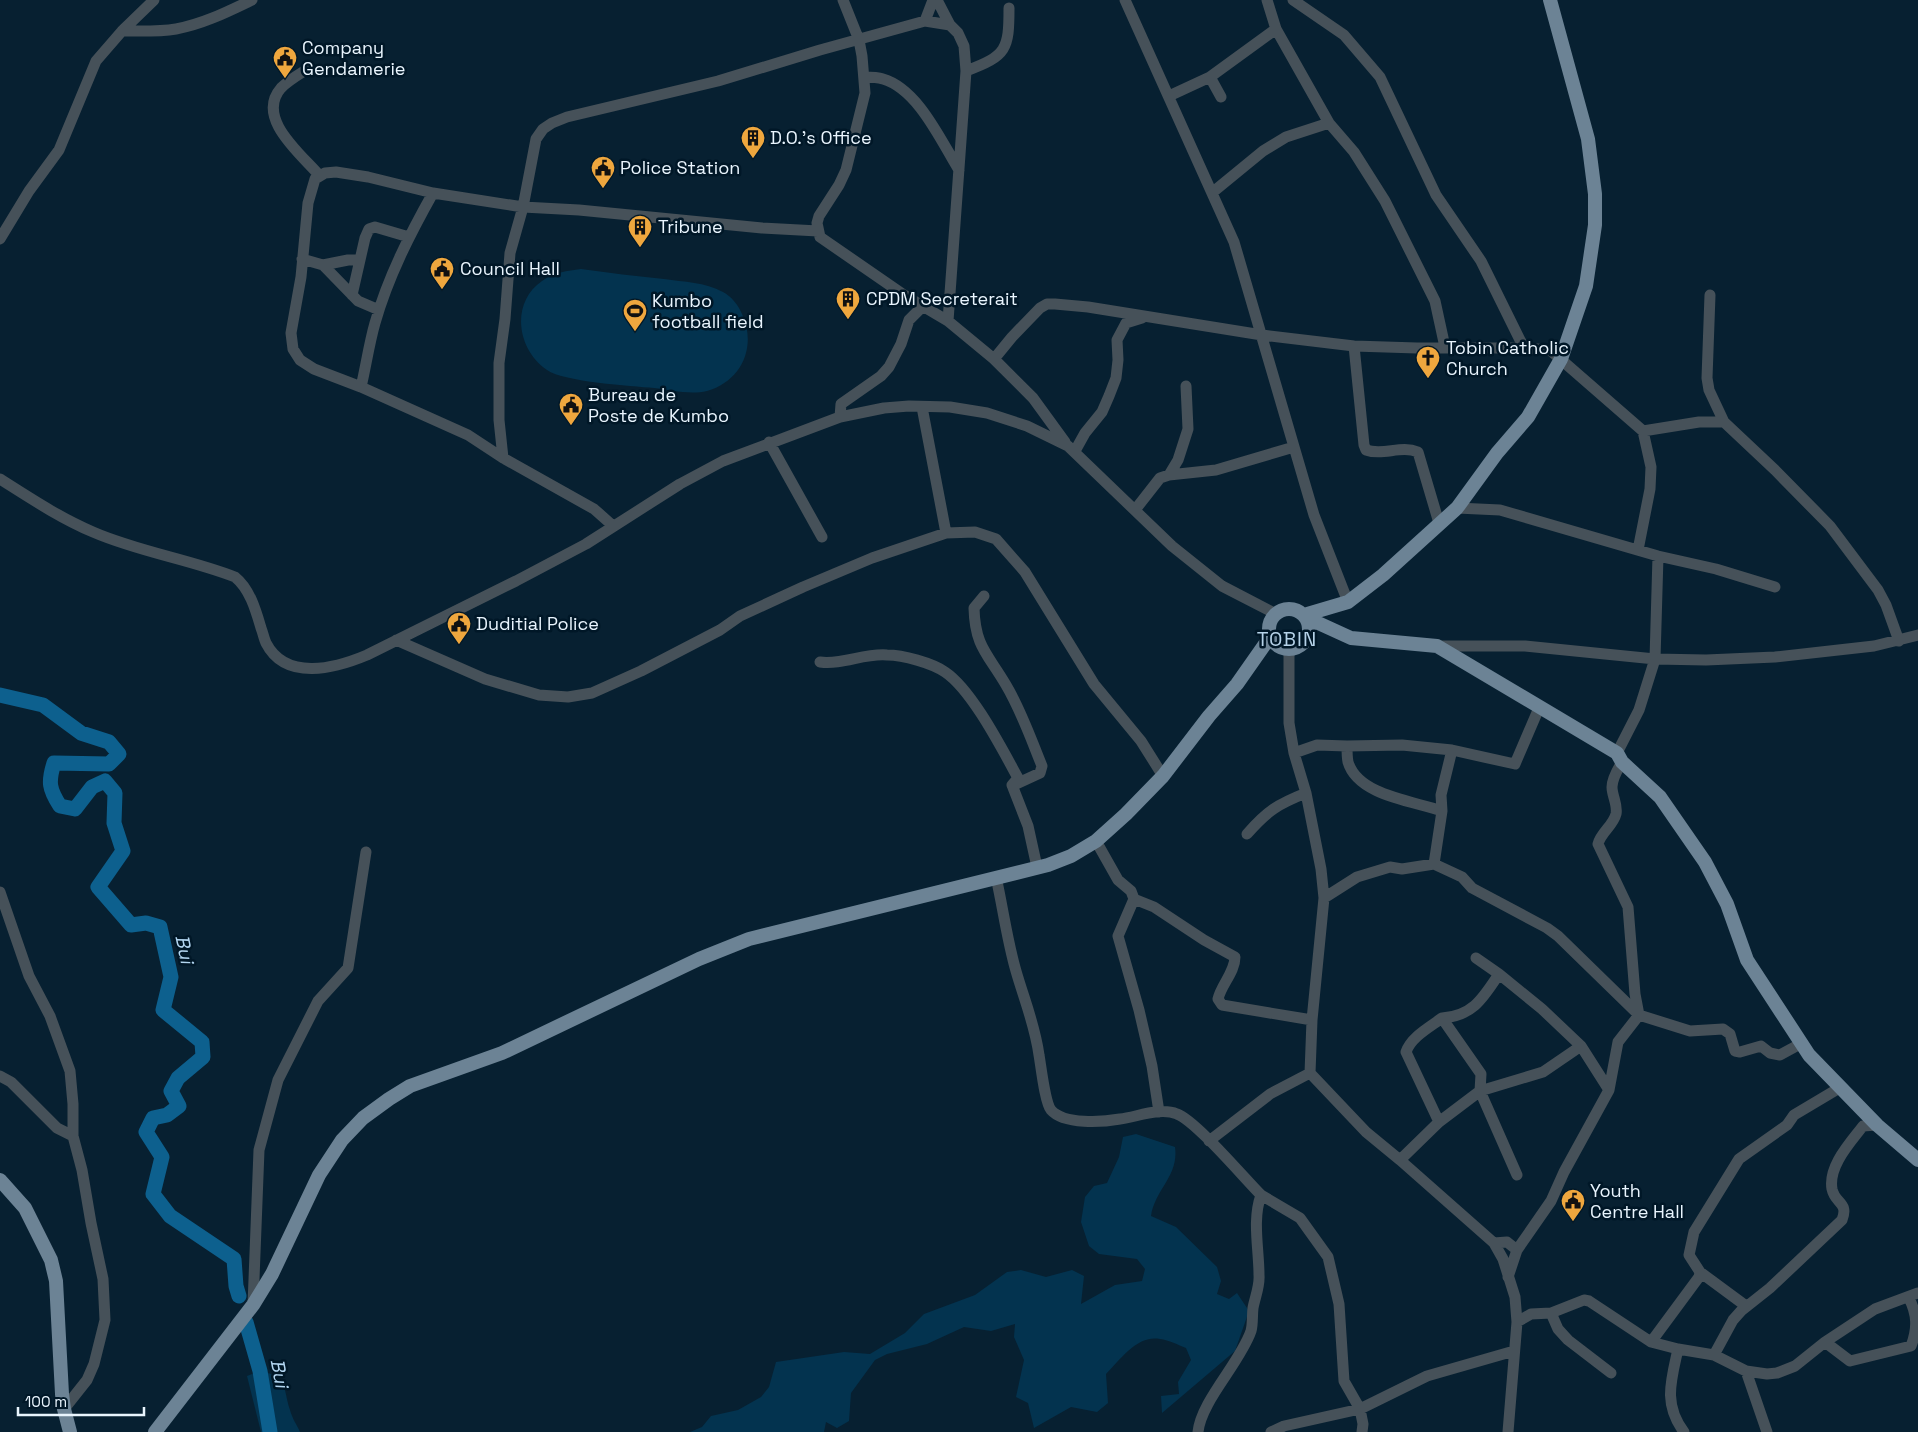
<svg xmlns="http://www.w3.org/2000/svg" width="1918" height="1432" font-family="'Space Grotesk',sans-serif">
  <rect width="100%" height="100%" fill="#072031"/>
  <path fill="#03334f" d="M581 269C609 273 636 276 664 279 684 282 705 282 723 292 731 296 739 306 742 314 757 346 742 381 707 391 690 395 670 390 654 388 631 386 564 382 547 370 517 350 510 303 542 281 554 272 567 271 581 269Z
    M1136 1134 1175 1147C1179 1176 1155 1189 1151 1216L1176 1227 1217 1267 1221 1281 1217 1294 1229 1299 1237 1293 1249 1311 1235 1351 1162 1413 1161 1396 1179 1394 1178 1382 1191 1360 1186 1348C1178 1345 1169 1340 1160 1339 1137 1335 1121 1359 1106 1374L1108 1403 1097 1412 1071 1407 1034 1428 1028 1403 1016 1397 1024 1360 1014 1337 1015 1324 991 1331 964 1327 927 1344 887 1354 875 1360 851 1393 849 1421 837 1428 826 1422 824 1432H690L702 1427 711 1416 738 1410 761 1397 769 1387 776 1362 844 1352 870 1354 905 1333 924 1314 975 1295 1007 1272 1021 1270 1046 1277 1072 1270 1084 1276 1081 1304 1115 1285 1142 1281 1145 1269 1137 1259 1099 1254 1089 1246 1081 1222 1085 1197 1094 1186 1107 1183 1119 1157 1123 1137Z
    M260 1371C288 1376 283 1388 290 1410 292 1418 297 1425 300 1432H261L247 1376Z"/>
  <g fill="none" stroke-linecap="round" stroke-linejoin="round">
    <path stroke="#0d608e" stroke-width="15" d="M0 695 43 705 81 733 109 742 119 754 109 764 54 763C48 782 49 789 60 806L75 809 92 787 105 781 115 793 114 823 123 851 98 887 131 925 146 923 160 927 171 977 163 1010 202 1042 203 1057 178 1078 171 1091 179 1106 167 1115 153 1118 146 1132 162 1157 153 1194 170 1216 234 1259 236 1286 239 1296
      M246 1322 260 1371 270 1432"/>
    <path stroke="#465159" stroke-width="11" d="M843 0 859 40 862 56 865 93 846 170 839 185 819 216 817 223 820 237 904 295 948 321 994 359 1033 398 1065 442
      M937 0 950 25
      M1125 0 1234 242 1314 515 1348 602
      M1267 0 1276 29 1329 123
      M1293 0 1344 35 1380 77 1436 195 1481 261 1524 348
      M925 21 933 0
      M122 31C140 31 158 32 176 29 203 24 227 12 252 0
      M306 70C298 75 288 81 281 88 255 118 301 154 319 175
      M966 71C1007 56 1009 49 1009 8
      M864 77C870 77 877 77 883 79 918 89 941 141 959 170
      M1210 77 1276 29
      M1169 96 1210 77 1221 97
      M1213 192 1263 151 1286 137 1329 123 1354 152 1385 201 1435 301 1445 347
      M0 239 29 191 59 150 96 61 122 31 154 0
      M302 259 323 265 358 301 379 310
      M323 265 348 260H360
      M352 295 365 238 369 229 375 227 409 237
      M1710 295 1707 378 1709 390 1724 422 1775 470 1830 526 1878 590 1886 605 1899 641
      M1354 346 1364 445 1366 450C1383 456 1401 445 1418 452L1439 523
      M994 359 1012 337 1040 308 1047 304H1055L1088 307 1262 335 1354 346 1417 348H1524L1550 350 1643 431 1651 467 1650 489 1638 550
      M361 387C366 366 369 344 375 323 388 277 410 234 433 193
      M922 407 946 533
      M840 417 841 404 881 376 889 367 901 344 909 320 923 306
      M1643 431 1699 422H1724
      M769 442 822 537
      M1075 451 1085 433 1102 412 1109 396 1116 378 1118 360 1117 340 1126 323 1142 318
      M503 458 499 420V363L505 319 510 253 523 207 536 139 543 129 552 123 567 117 718 81 820 50 925 21 950 25 958 33 964 46 966 71 948 321
      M1169 475 1178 460 1188 429 1186 386
      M0 479C30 498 60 518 93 532 139 552 189 559 235 577 250 589 256 611 261 628 263 633 264 639 266 643 286 682 336 668 367 655L516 581 586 544 680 484 723 461 840 417 884 408 909 406 950 407 987 413 1027 426 1068 446 1172 546 1222 586 1276 614
      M1457 508 1500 510 1658 556 1716 569 1775 587
      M1135 510 1160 478 1169 475 1216 470 1294 447
      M612 525 594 509 503 458 468 435 361 387 314 369 300 360 293 349 291 333 301 277 308 203 315 179 325 173 336 172 368 177 433 193 523 207 579 210 762 228 818 231
      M984 596 974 608C975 647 988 654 1006 685 1021 710 1031 739 1042 766L1040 773 1014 785
      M396 640 485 679 539 695 568 697 592 693 641 671 720 630 740 616 803 587 872 558 946 533 975 532 996 539 1025 572 1094 684 1141 741 1163 776
      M1437 646H1525L1655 659 1706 660 1775 657 1874 646 1918 635
      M1289 650V723L1294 753 1306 793 1321 869 1324 898 1312 1020 1310 1073 1366 1132 1400 1160 1494 1243 1503 1259 1515 1297 1517 1322 1508 1432
      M820 662C843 665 864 653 887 655 903 655 932 663 945 672 972 690 1002 749 1018 778L1012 785
      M1347 746C1347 751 1347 757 1348 762 1358 796 1414 801 1442 811
      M1294 753 1317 745 1347 746 1402 745 1452 750 1515 764 1539 708
      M1617 753 1639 710 1655 659 1658 556
      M1012 785 1028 826 1037 867
      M1247 834C1267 811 1278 804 1306 793
      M1096 841 1118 880 1131 891 1134 899 1118 936 1139 1010 1152 1066 1159 1112
      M1434 864 1442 811 1441 795 1452 750
      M996 877C1003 908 1007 940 1016 971 1024 999 1035 1025 1039 1055 1041 1066 1045 1103 1051 1110 1064 1125 1103 1122 1120 1119 1137 1117 1160 1107 1177 1114 1196 1121 1244 1178 1261 1195 1252 1220 1259 1249 1259 1275 1260 1286 1255 1297 1253 1308 1252 1316 1253 1324 1251 1331 1240 1363 1201 1401 1198 1432
      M0 892 29 976 50 1016 70 1071 73 1104V1136
      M1324 898 1357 877 1390 867 1402 869 1434 864 1462 877 1472 888 1547 928 1558 936 1639 1015 1690 1031 1723 1029 1730 1034 1735 1051 1740 1052 1761 1046 1770 1053 1780 1055 1802 1043
      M1134 899 1154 907 1204 940 1235 957C1235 972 1221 985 1218 999L1222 1005 1312 1020
      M1476 958 1499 974 1542 1009 1581 1046 1609 1090
      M0 1076 11 1082 57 1128 73 1136 82 1170 91 1223 103 1279 105 1320 94 1364 87 1380 64 1409
      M1439 1122 1406 1052C1411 1037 1430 1027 1442 1018
      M1209 1141 1270 1094 1310 1073
      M1400 1160 1439 1122 1480 1091 1481 1074 1442 1018C1473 1016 1483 998 1499 974
      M1517 1175 1480 1091 1543 1072 1581 1046
      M1261 1195 1300 1218 1328 1257 1339 1304 1344 1381 1360 1409 1363 1424 1362 1432
      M1494 1243 1507 1242 1517 1250
      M1508 1277 1517 1250 1551 1201 1564 1172 1609 1090 1618 1042 1639 1015 1635 994 1628 907 1598 844C1601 832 1613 826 1616 814 1618 805 1612 796 1612 787 1612 778 1618 769 1622 762
      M253 1305 259 1150 278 1080 318 1001 348 968 366 852
      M1746 1306 1700 1272 1689 1255 1694 1232 1739 1159 1787 1125 1794 1115 1841 1087
      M1551 1313 1558 1329 1568 1340 1611 1373
      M1517 1322 1531 1314 1551 1313 1584 1300 1589 1301 1651 1342 1678 1349 1714 1355 1746 1371 1767 1374 1777 1373 1795 1366 1825 1342 1875 1309 1918 1293
      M1651 1342 1699 1277 1700 1272
      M1825 1342 1850 1361 1911 1346C1918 1328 1917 1314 1909 1298
      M1678 1349C1671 1381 1663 1404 1684 1432
      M1714 1355 1733 1320 1741 1311 1770 1288 1842 1220C1849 1202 1835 1204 1832 1189 1828 1166 1850 1143 1863 1126L1877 1125
      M1746 1371 1767 1432
      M1271 1432 1284 1426 1360 1409 1427 1376 1514 1351"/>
    <path stroke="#6c8395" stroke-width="14" d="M1269 629a20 20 0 1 1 40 0a20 20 0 1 1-40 0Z
      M1304 615 1348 602 1383 575 1457 508 1497 453 1528 417 1561 359 1586 286 1595 225V194L1588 139 1550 0
      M1305 617 1351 638 1437 646 1617 753 1622 762 1660 797 1705 862 1727 904 1747 960 1809 1055 1877 1125 1918 1160
      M0 1180 25 1208 51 1260 56 1281 62 1394 64 1409 70 1432
      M155 1432 253 1305 272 1274 319 1175 342 1140 363 1118 389 1099 410 1086 502 1053 699 959 749 939 1048 865 1071 856 1096 841 1126 814 1163 776 1209 716 1237 684 1270 637"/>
  </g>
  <defs>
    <symbol id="civic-pin" viewBox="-11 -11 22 30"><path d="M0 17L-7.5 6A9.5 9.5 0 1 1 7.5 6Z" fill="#efa73e" stroke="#001727"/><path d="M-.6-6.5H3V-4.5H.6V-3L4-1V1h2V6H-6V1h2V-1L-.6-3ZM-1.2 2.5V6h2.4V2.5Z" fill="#111"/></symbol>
    <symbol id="building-pin" viewBox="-11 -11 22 30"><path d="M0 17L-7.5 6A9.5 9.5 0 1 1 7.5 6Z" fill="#efa73e" stroke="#001727"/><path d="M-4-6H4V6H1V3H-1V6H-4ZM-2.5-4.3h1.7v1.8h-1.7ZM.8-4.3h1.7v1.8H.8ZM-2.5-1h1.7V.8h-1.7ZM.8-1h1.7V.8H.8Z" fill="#111"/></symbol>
    <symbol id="stadium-pin" viewBox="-11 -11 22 30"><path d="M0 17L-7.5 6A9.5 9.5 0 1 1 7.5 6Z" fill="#efa73e" stroke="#001727"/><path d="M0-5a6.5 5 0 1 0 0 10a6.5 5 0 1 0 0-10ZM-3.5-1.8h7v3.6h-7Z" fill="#111"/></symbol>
    <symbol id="church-pin" viewBox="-11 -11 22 30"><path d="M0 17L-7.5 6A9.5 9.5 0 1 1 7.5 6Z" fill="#efa73e" stroke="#001727"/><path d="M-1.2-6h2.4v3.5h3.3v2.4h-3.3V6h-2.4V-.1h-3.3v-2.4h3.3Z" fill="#111"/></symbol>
  </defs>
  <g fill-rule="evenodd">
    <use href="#civic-pin" x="271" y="44" width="28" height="38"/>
    <use href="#building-pin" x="739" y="124" width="28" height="38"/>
    <use href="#civic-pin" x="589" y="154" width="28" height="38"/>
    <use href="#building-pin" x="626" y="213" width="28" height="38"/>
    <use href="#civic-pin" x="428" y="255" width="28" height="38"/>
    <use href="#building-pin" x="834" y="285" width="28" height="38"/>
    <use href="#stadium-pin" x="621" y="297" width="28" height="38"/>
    <use href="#church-pin" x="1414" y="344" width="28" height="38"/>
    <use href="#civic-pin" x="557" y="391" width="28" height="38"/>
    <use href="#civic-pin" x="445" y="610" width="28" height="38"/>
    <use href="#civic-pin" x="1559" y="1187" width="28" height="38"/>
  </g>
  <g text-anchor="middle" stroke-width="5" stroke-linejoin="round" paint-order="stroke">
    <g font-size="18" fill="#e9f5fe" stroke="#001727" text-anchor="start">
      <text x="302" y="54">Company<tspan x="302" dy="21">Gendamerie</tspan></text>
      <text x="770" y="144">D.O.'s Office</text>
      <text x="620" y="174">Police Station</text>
      <text x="658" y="233">Tribune</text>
      <text x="460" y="275">Council Hall</text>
      <text x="866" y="305">CPDM Secreterait</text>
      <text x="652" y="307">Kumbo<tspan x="652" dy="21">football field</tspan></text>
      <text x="1446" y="354">Tobin Catholic<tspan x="1446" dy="21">Church</tspan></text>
      <text x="588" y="401">Bureau de<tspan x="588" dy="21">Poste de Kumbo</tspan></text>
      <text x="476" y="630">Duditial Police</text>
      <text x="1590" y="1197">Youth<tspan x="1590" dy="21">Centre Hall</tspan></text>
    </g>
    <g font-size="19" font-style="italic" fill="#b2d6f1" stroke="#001727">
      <text transform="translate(185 949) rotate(78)" y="7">Bui</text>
      <text transform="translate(280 1373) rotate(79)" y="7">Bui</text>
    </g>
    <g font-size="20" letter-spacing="1" fill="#b5d2e8" stroke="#001727">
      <text x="1287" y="646">TOBIN</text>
    </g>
  </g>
  <path d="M18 1407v8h126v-8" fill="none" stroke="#e9f5fe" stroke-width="2.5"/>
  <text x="25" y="1407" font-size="15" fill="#e9f5fe" stroke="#001727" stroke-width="4" paint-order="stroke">100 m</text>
</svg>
